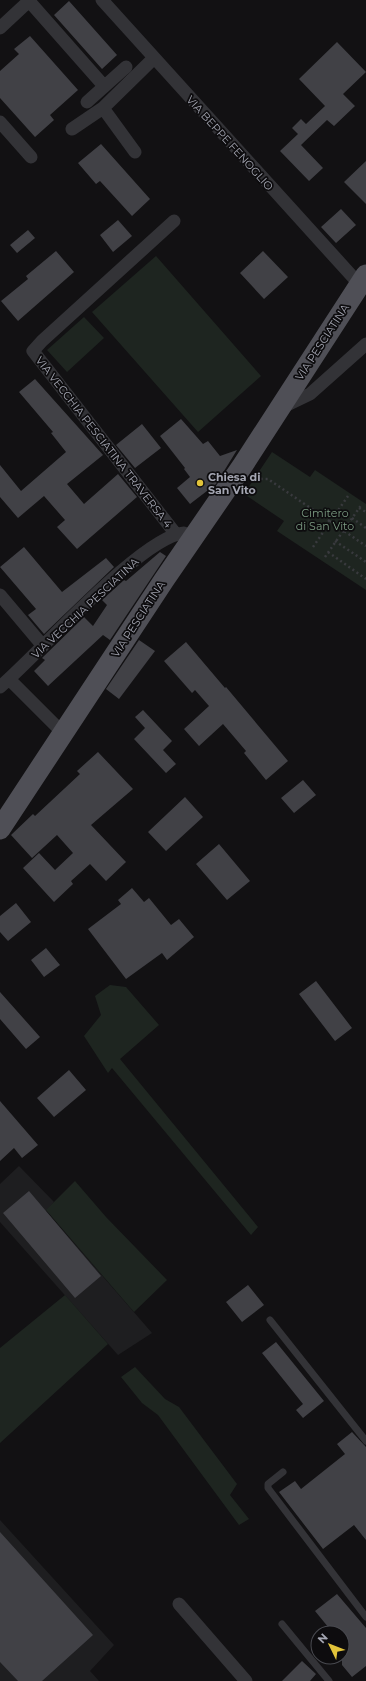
<svg xmlns="http://www.w3.org/2000/svg" width="366" height="1681" font-family="Montserrat,sans-serif">
  <rect width="100%" height="100%" fill="#121113"/>
  <path fill="#1e1e20" d="M19 1166 54 1202 46 1211 152 1333 118 1355 0 1222V1184Z
    M0 1520 114 1645 90 1671 99 1681H0Z"/>
  <path fill="#1e2520" d="M156 256 261 376 198 432 92 312Z
    M84 317 104 338 67 372 47 350Z
    M272 452 310 477 315 470 366 504V590L277 531 284 521 244 494Z
    M110 985 126 987 159 1025 120 1059 258 1227 251 1235 112 1068 108 1073 84 1036 101 1015 95 996Z
    M75 1181 106 1217 167 1280 134 1312 46 1210Z
    M65 1295 108 1344 0 1443V1348Z
    M135 1367 165 1399 179 1407 237 1484 230 1495 249 1519 239 1525 158 1415 142 1403 121 1377Z"/>
  <path fill="#414146" d="M69 1 117 55 102 69 54 15Z
    M30 36 78 90 50 115 54 120 35 137 0 98V71L19 54 14 49Z
    M337 42 366 72 343 94 355 106 334 126 327 120 301 145 323 168 309 181 280 151 298 134 292 128 301 119 306 124 325 106 299 79Z
    M101 144 150 199 132 216 100 181 96 184 78 163Z
    M366 161V204L344 182Z
    M341 209 356 225 336 243 321 227Z
    M118 220 132 236 113 252 100 235Z
    M28 230 35 238 17 253 10 245Z
    M56 251 74 272 18 321 1 301 28 279 26 276Z
    M263 251 288 277 264 299 240 273Z
    M35 379 103 455 67 484 84 504 118 474 137 497 77 549 57 527 65 520 44 496 18 518 0 497V465L21 491 66 452 51 433 53 432 19 392Z
    M181 419 203 444 208 441 220 456 237 450 216 484 190 504 177 488 190 477 184 469 185 468 160 436Z
    M142 424 161 448 135 468 116 445Z
    M24 547 62 592 106 558 114 567 44 634 28 615 36 609 0 567Z
    M160 552 166 556 110 640 103 635 48 686 34 671 45 660 42 658 84 617 93 626 107 605 102 600 124 580 126 581Z
    M139 640 155 651 119 699 106 689Z
    M186 642 225 688 226 687 288 761 266 780 244 753 246 751 223 724 199 746 184 729 209 706 195 690 192 693 164 661Z
    M143 710 172 741 163 750 176 764 166 773 134 739 145 728 135 717Z
    M98 752 133 789 91 825 126 862 106 881 90 864 71 881 73 884 54 902 23 868 39 853 55 870 73 853 57 835 32 858 11 835 33 814 35 816 80 774 77 771Z
    M303 780 316 795 294 813 281 798Z
    M185 797 203 817 166 851 148 832Z
    M219 844 250 881 227 900 196 864Z
    M132 888 144 902 149 898 171 925 179 919 194 937 167 960 162 953 126 979 88 929 121 904 118 900Z
    M16 903 31 922 8 941 0 932V916Z
    M46 948 60 965 44 977 31 960Z
    M316 981 352 1028 335 1041 299 994Z
    M0 992 40 1037 26 1049 0 1019Z
    M69 1070 86 1090 54 1117 37 1098Z
    M0 1101 38 1145 22 1158 14 1148 0 1161Z
    M29 1191 101 1276 75 1298 3 1213Z
    M248 1285 264 1305 242 1322 226 1302Z
    M276 1342 324 1401 303 1418 296 1410 303 1404 262 1353Z
    M352 1432 366 1447V1540L354 1525 323 1549 279 1492 295 1481 301 1489 345 1454 337 1444Z
    M0 1532 93 1635 42 1681H18L0 1662Z
    M337 1594 366 1628V1666L352 1677 342 1665V1633H333L315 1611Z
    M302 1661 316 1674 310 1681H282Z"/>
  <g fill="none" stroke-linecap="round" stroke-linejoin="round">
    <path stroke="#393a3e" stroke-width="2.5" stroke-dasharray="2 3" stroke-linecap="butt" d="M257 475 262 479H268L366 546
      M359 508 366 512
      M352 518 366 528
      M335 541 366 562
      M313 547 348 496
      M328 552 366 579
      M325 557 362 504"/>
    <path stroke="#333337" stroke-width="7" d="M270 1320 366 1441
      M283 1472 268 1484V1488L366 1617
      M282 1624 329 1681"/>
    <path stroke="#333337" stroke-width="13" d="M102 0 360 285
      M29 1 104 86
      M0 28 30 0
      M87 102 126 67
      M103 108 135 152
      M0 122 31 157
      M72 129 103 108 154 58
      M174 221 42 341 33 351 175 533
      M283 407 310 394 366 344
      M0 595 43 646
      M9 679 63 733
      M0 687C38 655 142 536 184 533
      M179 1604 246 1681"/>
    <path stroke="#4f4f56" stroke-width="21" d="M0 829 164 580 243 465 366 275"/>
  </g>
  <circle fill="#e2c43a" stroke="#0d0c0e" stroke-width="1.5" cx="200" cy="483" r="4"/>
  <g text-anchor="middle" stroke-width="3.5" stroke-linejoin="round" paint-order="stroke">
    <g font-size="11" fill="#a4a6b2" stroke="#0d0c0e">
      <text transform="translate(230 143) rotate(48)" y="4">VIA BEPPE FENOGLIO</text>
      <text transform="translate(322 342) rotate(-57)" y="4">VIA PESCIATINA</text>
      <text transform="translate(104 442) rotate(52)" y="4">VIA VECCHIA PESCIATINA TRAVERSA 4</text>
      <text transform="translate(85 608) rotate(-43)" y="4">VIA VECCHIA PESCIATINA</text>
      <text transform="translate(138 619) rotate(-57)" y="4">VIA PESCIATINA</text>
    </g>
    <g font-size="11" font-weight="bold" fill="#a4a6b2" stroke="#0d0c0e" text-anchor="start">
      <text x="208" y="481">Chiesa di<tspan x="208" dy="13">San Vito</tspan></text>
    </g>
    <g font-size="11" fill="#7c9c83" stroke="#0d0c0e">
      <text x="325" y="517">Cimitero<tspan x="325" dy="13">di San Vito</tspan></text>
    </g>
  </g>
  <g transform="translate(330 1645) rotate(313)"><circle r="19" fill="#0d0c0e" stroke="#494a50"/>
  <path d="M0-3L7 15L0 10L-7 15Z" fill="#e2c43a"/>
  <text y="-6" font-size="11" font-weight="bold" text-anchor="middle" fill="#a4a6b2">N</text>
  </g>
</svg>
